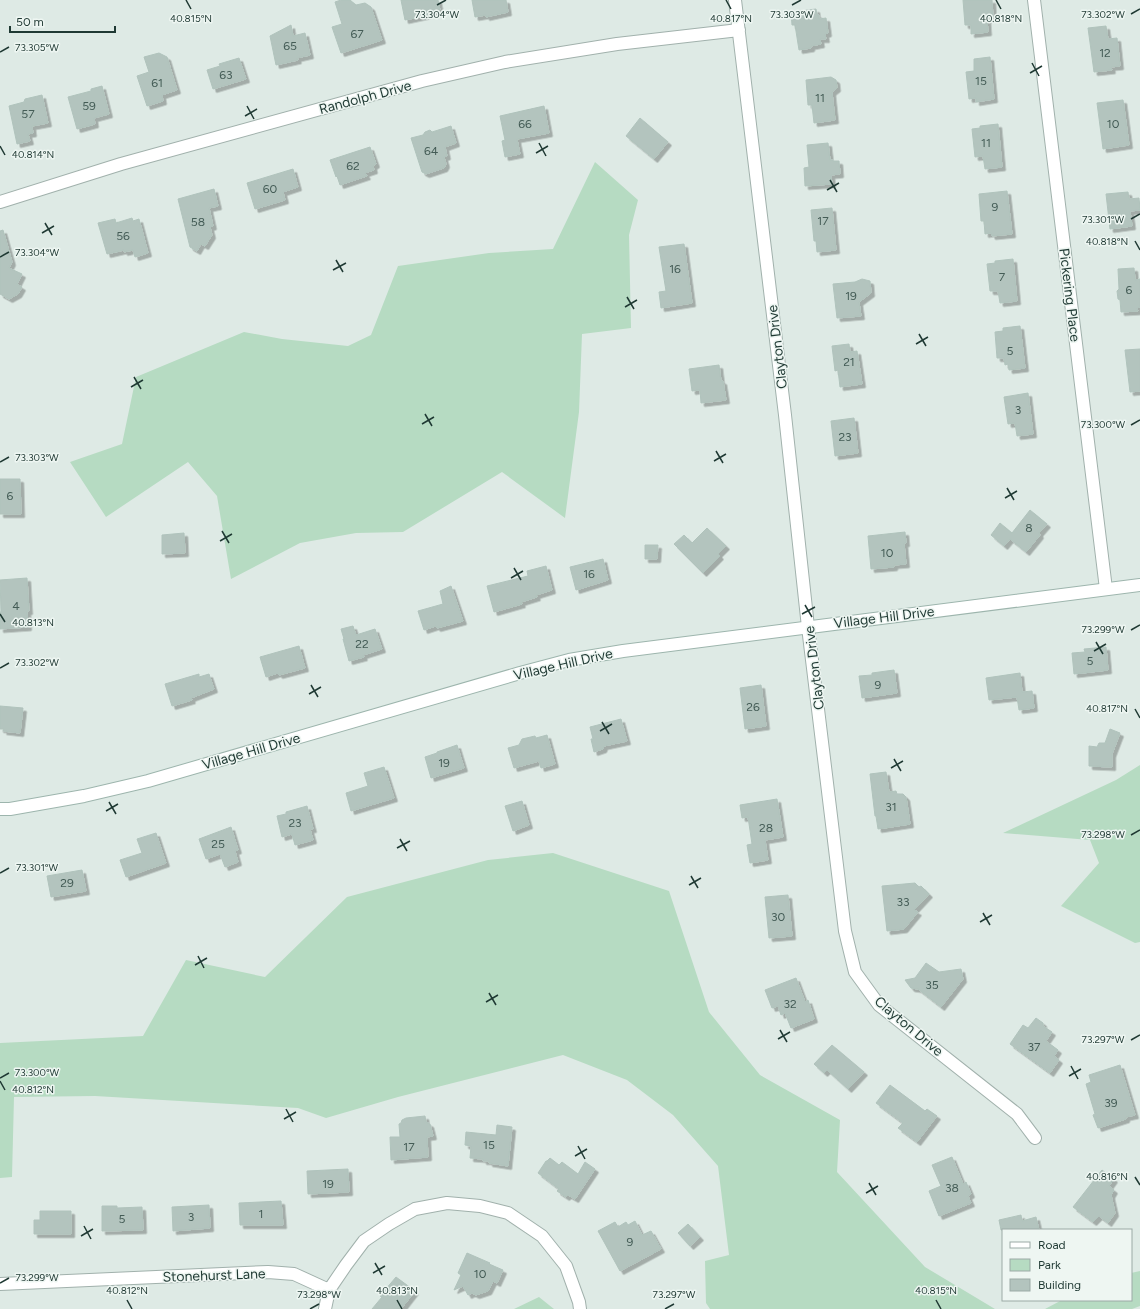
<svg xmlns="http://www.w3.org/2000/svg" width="1140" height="1309" font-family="Figtree,sans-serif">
  <defs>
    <filter id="shadow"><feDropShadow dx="3.5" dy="3.5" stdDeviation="0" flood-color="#0004"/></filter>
  </defs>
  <rect width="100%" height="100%" fill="#deeae5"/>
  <path fill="#b6dbc2" d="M595 162 638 200 629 235 631 328 582 334 579 412 565 518 502 472 403 532 356 533 300 543 231 579 217 496 188 462 106 517 70 462 122 444 136 377 244 332 282 339 348 346 371 335 398 266 489 253 553 249Z
    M1140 765V942L1135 943 1061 906 1099 863 1090 840 1003 833 1116 780Z
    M553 853 669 891 709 1012 760 1075 840 1120 837 1172 925 1267 995 1309H710L706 1303 705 1261 729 1255 718 1166 673 1115 627 1080 563 1055 398 1097 326 1118 298 1108 95 1096 14 1097 12 1177 0 1178V1043L143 1036 186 960 265 977 347 897 488 860Z
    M1140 1271V1306L1132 1309H1045L1062 1300H1131V1273Z
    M539 1297 554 1309H514Z"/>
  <path fill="#b3c4be" stroke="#b0c3bc" filter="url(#shadow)" d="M341 0H350L356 5 365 3 371 7 382 40 341 53 332 27 342 24 335 2Z
    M401 0H438L440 10 428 12V15L405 20Z
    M472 0H506L508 12 486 17V15L475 17Z
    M963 0H992L993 18 987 19 988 32 971 34V25H965Z
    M816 9 817 15H819V19L826 18 828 33 825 34 826 39H820L821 44 811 46V48L799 50 795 25H792L791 12Z
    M291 25 293 36 305 33 310 55 297 58 298 60 276 65 270 36Z
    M1106 26 1108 39 1117 38 1120 66 1111 67 1112 70 1094 72 1088 28Z
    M159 53 167 57 177 90 162 95 163 101 147 106 137 76 149 72 144 57Z
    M990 57 994 99 976 102V98L969 99 966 72 974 71V59Z
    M239 58 246 79 213 89 207 70 220 66 219 64Z
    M831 77 836 80 837 88 832 92 835 120 814 123 812 105H808L806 80Z
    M102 86 109 114 94 118 95 124 77 129 68 97 91 91V89Z
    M42 95 48 123 32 126 33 133 28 134 30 141 17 144 9 106 24 102 25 99Z
    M1123 100 1129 145 1103 149 1097 103Z
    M544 106 549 133 517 139 520 154 505 157 502 141 505 140 500 116Z
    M640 118 668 142 654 159 626 136Z
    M998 124 1002 167 985 169 983 156 975 157 972 129 980 128V126Z
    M451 126 456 143 445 147 447 156 444 157 446 164 444 168 426 174 422 172 411 138 423 135 425 132 430 130 432 132Z
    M828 143 830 160H833V161H839L840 174 831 175 832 184 805 186 804 168 809 167 807 145Z
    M370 147 376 164 373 166 374 170 365 173 367 176 340 185 337 176 336 177 330 160Z
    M293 169 298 187 283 192 285 200 255 209 247 183Z
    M214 189 218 206 209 208 213 226 210 227 212 235 205 246 201 244 197 251 190 247 178 199Z
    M1007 191 1012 234 992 236 991 233 985 234 984 221H981L979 194Z
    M1128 192 1129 199 1139 198 1140 210 1130 211 1132 226 1110 229 1106 194Z
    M832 208 836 250 817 252 816 241H814L811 210Z
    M132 218 133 221 139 219 148 253 135 257 133 250 124 252V250L107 254 98 223 115 219 116 223Z
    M3 230 12 262 9 268 22 274 17 284 22 287 18 294 9 299 0 294V231Z
    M684 244 692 303 661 308 659 292 666 291 659 247Z
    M1013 259 1017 301 1000 303 998 291H990L987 264 995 263V261Z
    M1134 268 1135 280 1140 279V307L1137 308 1138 311 1121 312 1120 300 1118 299 1117 291 1119 289 1118 269Z
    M862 279 870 281 871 293 859 302 861 316 837 318 833 284 855 282Z
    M1020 326 1025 368 1009 370 1008 364 1005 365 1004 358H997L995 332 1003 331V328Z
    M849 344 850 352 857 351 862 384 840 387 838 370 835 371 832 346Z
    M1140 349V391L1130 392 1125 350Z
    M719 365 721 381H723L726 400 701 403 700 390 692 391 689 369Z
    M1028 393 1033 434 1017 436 1015 423 1008 424 1004 397Z
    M854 418 858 453 835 456 831 421Z
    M0 479H20L21 514H0Z
    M1030 510 1047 524 1039 533 1040 535 1026 552 1010 539 1004 546 991 535 1000 523 1012 533Z
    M707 528 726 546 718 554 720 556 703 573 674 544 684 535 692 543Z
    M905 532 906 543H904L906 564 894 565V567L871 569 868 536Z
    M184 533 185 553 162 554V535Z
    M645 545H658L657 559H645Z
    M603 559 608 580 576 590 570 567Z
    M546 566 552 590 536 595 537 597 521 602 522 604 494 612 487 586 528 576 527 571Z
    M27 578 29 611H27L28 627 0 629V612H1L0 580Z
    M451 586 463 621 437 628 436 626 424 630 418 611 443 604 440 591Z
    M353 626 356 635 375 629 382 649 363 655 364 657 349 661 343 639H344L341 629Z
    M299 646 305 668 279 675 278 673 266 677 260 657Z
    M1106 647 1108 670 1074 674 1072 653 1085 652 1084 649Z
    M894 670 897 693 862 698 859 676 872 675V673Z
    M1020 673 1022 692 1032 691 1034 708 1019 710 1017 697 989 700 986 678Z
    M199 674V677L209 674 214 689 191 698 192 700 172 706 165 684Z
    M761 685 766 726 745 729 740 688Z
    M0 706 23 708 20 733 3 731 4 729H0Z
    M621 719 627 741 604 746 603 749 594 752 591 739H593L590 727Z
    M1110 729 1120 733 1112 754V767L1089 766V746L1097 747 1099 743H1105Z
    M547 735 555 764 541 768 539 761 514 768 508 748 519 745 522 739 535 736 536 738Z
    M457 745 464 768 431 778 425 757 437 753V752Z
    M384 767 394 798 351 811 346 793 368 786 364 773Z
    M886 772 889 792 896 791 897 794H903L906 797 910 824 878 829 876 816H875L870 774Z
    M777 799 783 837 765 840 768 860 750 863 747 845 752 844 748 817 742 818 740 805Z
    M522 801 529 825 513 831 505 806Z
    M307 806 313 829H310L313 840 295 845 292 834 282 837 277 816 286 814V812Z
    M231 827 238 850 235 851 238 862 225 867 220 854 206 859 199 839Z
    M156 833 166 863 126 877 120 860 142 853 137 839Z
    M82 870 86 891 51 897 47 876Z
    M915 883 919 887 921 886 929 894 914 910 918 912 904 929 887 931 882 886Z
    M788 895 792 936 769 938 765 897Z
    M926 963 939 972 961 969 963 979 941 1007 918 989 911 988 905 980 915 978Z
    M796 978 805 1002 808 1000 814 1019 791 1028 785 1013 781 1015 778 1006 772 1008 765 990Z
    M1036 1018 1043 1023V1026L1052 1032 1046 1041 1058 1050 1054 1056 1059 1060 1050 1073 1010 1044 1023 1025 1028 1028Z
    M832 1045 864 1072 848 1089 827 1070 824 1073 814 1064Z
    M1120 1065 1135 1115 1126 1117V1119L1098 1128 1093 1115 1095 1114 1086 1084 1091 1082 1089 1075Z
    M890 1085 925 1111 927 1109 937 1116 917 1142 898 1128 903 1123 876 1103Z
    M425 1116 426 1122 430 1124 433 1136 427 1137 428 1157 391 1160 390 1137H400L399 1124 401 1123 402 1120 406 1118Z
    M497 1125 512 1127 508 1166 489 1163V1161H483V1159L470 1158 471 1146 465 1145 466 1132 496 1135Z
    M952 1157 963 1184 966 1182 971 1194 968 1196 971 1203 939 1216 929 1191 941 1186 932 1165Z
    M550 1158 559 1165 562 1162 578 1174 585 1162 595 1169 575 1199 568 1195 566 1197 557 1191 559 1189 538 1173 546 1161H547Z
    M348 1169 349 1192 308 1194 307 1171Z
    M1102 1170 1114 1179 1109 1186 1114 1190 1111 1195 1115 1213 1108 1223 1099 1216 1093 1222 1073 1207Z
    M281 1201 283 1225H240L239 1203Z
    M209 1205 210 1228 173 1231 172 1207Z
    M102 1206H117V1208L142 1207 143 1230 102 1231Z
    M40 1211H71V1234H34V1220H40Z
    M1021 1215 1022 1221 1036 1217 1039 1230H1001L999 1220Z
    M635 1221 642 1235 651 1231 661 1249 620 1271 598 1231 615 1222 618 1227 626 1222 628 1225Z
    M688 1224 700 1237 690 1246 678 1233Z
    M467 1253 490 1263 489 1264 503 1270 497 1283 493 1281 488 1291 476 1295 472 1293 468 1295 463 1286 454 1290 461 1275 458 1273Z
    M396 1277 415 1291 401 1309H372L382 1297 380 1296Z"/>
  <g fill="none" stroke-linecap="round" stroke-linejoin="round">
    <defs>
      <path id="street" d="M735 0 785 415 808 627 845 931 855 972 879 1005 1017 1114 1035 1138
        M1034 0 1106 589
        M0 202 121 164 422 81 505 62 617 44 739 30
        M0 1284 268 1272 294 1274 329 1290
        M325 1309 329 1290 346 1265 364 1241 389 1224 415 1209 447 1203 480 1206 508 1213 542 1236 566 1266 579 1302 580 1309"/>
      <path id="secondary" d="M0 809H10L84 796 148 781 520 673 569 660 623 651 1140 585"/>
    </defs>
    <use href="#street" stroke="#a1b1ac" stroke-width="14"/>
    <use href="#secondary" stroke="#9db5ad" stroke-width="14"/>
    <use href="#street" stroke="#fff" stroke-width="12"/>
    <use href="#secondary" stroke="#fff" stroke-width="12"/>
  </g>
  <path fill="none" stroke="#1f3933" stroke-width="1.5" d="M186 0 191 9M726 0 731 9M996 0 1001 9M437 5 446 0M792 5 801 0M1131 14 1140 9M0 52 9 47M1032 63 1039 76M1030 73 1042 66M247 106 254 119M245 116 257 109M539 143 546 156M0 146 5 155M536 153 548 146M830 180 837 192M827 190 839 183M1131 219 1140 214M45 223 52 235M42 233 54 226M1135 241 1140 250M0 257 9 252M336 260 343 272M333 270 346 263M627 297 634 309M625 307 637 300M919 334 926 346M916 344 928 337M134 377 141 389M131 387 143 380M425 414 432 426M422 424 434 417M1131 425 1140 420M716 451 723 463M714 461 726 454M0 462 9 457M1007 488 1014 500M1005 498 1017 491M222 531 229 543M220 541 232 534M514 568 521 580M511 578 523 571M805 605 812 617M0 614 5 622M802 614 815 607M1131 630 1140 625M1096 642 1103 654M1094 651 1106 644M0 668 9 663M311 685 318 697M309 694 321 687M1135 709 1140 718M602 722 609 734M600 731 612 724M894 759 901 771M891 768 903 761M109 802 116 814M106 811 118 804M1131 835 1140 830M400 839 407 851M397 848 410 841M0 873 9 868M691 876 698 888M689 885 701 878M983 913 990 925M980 922 992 915M198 956 204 968M195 965 207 958M489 993 496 1005M486 1002 498 995M780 1030 787 1042M778 1039 790 1032M1131 1040 1140 1035M1071 1066 1078 1079M1069 1076 1081 1069M0 1078 9 1073M0 1081 5 1090M286 1109 293 1122M284 1119 296 1112M578 1146 585 1159M575 1156 587 1149M1135 1177 1140 1185M869 1183 876 1195M866 1193 878 1186M84 1226 91 1239M81 1236 93 1229M375 1263 382 1275M373 1273 385 1266M0 1283 9 1278M127 1300 132 1309M397 1300 402 1309M936 1300 941 1309M310 1309 319 1304M665 1309 674 1304"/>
  <g text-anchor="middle" stroke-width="3" stroke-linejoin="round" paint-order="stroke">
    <g font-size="12" fill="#445c56">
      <text x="357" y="38">67</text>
      <text x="290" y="50">65</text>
      <text x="1105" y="57">12</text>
      <text x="226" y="79">63</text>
      <text x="981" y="85">15</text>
      <text x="157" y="87">61</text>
      <text x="820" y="102">11</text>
      <text x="89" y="110">59</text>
      <text x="28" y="118">57</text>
      <text x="525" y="128">66</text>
      <text x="1113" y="128">10</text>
      <text x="986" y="147">11</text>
      <text x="431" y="155">64</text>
      <text x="353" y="170">62</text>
      <text x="270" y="193">60</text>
      <text x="995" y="211">9</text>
      <text x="823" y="225">17</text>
      <text x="198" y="226">58</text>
      <text x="123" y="240">56</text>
      <text x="675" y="273">16</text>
      <text x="1002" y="281">7</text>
      <text x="1129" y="294">6</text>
      <text x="851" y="300">19</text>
      <text x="1010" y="355">5</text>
      <text x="849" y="366">21</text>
      <text x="1018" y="414">3</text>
      <text x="845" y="441">23</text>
      <text x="10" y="500">6</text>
      <text x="1029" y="532">8</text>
      <text x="887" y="557">10</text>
      <text x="589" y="578">16</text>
      <text x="16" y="610">4</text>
      <text x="362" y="648">22</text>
      <text x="1090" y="665">5</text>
      <text x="878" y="689">9</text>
      <text x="753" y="711">26</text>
      <text x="444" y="767">19</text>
      <text x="891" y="811">31</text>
      <text x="295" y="827">23</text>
      <text x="766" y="832">28</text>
      <text x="218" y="848">25</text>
      <text x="67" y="887">29</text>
      <text x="903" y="906">33</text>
      <text x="778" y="921">30</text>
      <text x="932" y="989">35</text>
      <text x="790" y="1008">32</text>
      <text x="1034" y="1051">37</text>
      <text x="1111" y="1107">39</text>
      <text x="489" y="1149">15</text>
      <text x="409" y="1151">17</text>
      <text x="328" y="1188">19</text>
      <text x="952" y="1192">38</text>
      <text x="261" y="1218">1</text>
      <text x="191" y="1221">3</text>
      <text x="122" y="1223">5</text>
      <text x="630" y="1246">9</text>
      <text x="480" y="1278">10</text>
    </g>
    <g font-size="14" fill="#1f3933" stroke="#eef6f2">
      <text transform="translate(365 97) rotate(-15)" y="5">Randolph Drive</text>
      <text transform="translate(1070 295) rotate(83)" y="5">Pickering Place</text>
      <text transform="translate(777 347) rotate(-97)" y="5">Clayton Drive</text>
      <text transform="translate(884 617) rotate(-7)" y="5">Village Hill Drive</text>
      <text transform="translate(563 664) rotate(-13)" y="5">Village Hill Drive</text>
      <text transform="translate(814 668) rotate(-97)" y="5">Clayton Drive</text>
      <text transform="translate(251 751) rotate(-16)" y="5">Village Hill Drive</text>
      <text transform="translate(909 1026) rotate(40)" y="5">Clayton Drive</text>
      <text transform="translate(214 1275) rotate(-2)" y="5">Stonehurst Lane</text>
    </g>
  </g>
  <g font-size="10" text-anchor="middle" fill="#1f3933" stroke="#eef6f2" stroke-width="3" stroke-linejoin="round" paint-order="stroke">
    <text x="1103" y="18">73.302°W</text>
    <text x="437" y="18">73.304°W</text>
    <text x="792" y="18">73.303°W</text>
    <text x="191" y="22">40.815°N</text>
    <text x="731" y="22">40.817°N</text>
    <text x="1001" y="22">40.818°N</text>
    <text x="37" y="51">73.305°W</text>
    <text x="33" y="158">40.814°N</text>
    <text x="1103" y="223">73.301°W</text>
    <text x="1107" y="245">40.818°N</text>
    <text x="37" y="256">73.304°W</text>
    <text x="1103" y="428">73.300°W</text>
    <text x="37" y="461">73.303°W</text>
    <text x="33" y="626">40.813°N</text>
    <text x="1103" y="633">73.299°W</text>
    <text x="37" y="666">73.302°W</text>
    <text x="1107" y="712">40.817°N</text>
    <text x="1103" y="838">73.298°W</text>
    <text x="37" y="871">73.301°W</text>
    <text x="1103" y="1043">73.297°W</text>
    <text x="37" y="1076">73.300°W</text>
    <text x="33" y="1093">40.812°N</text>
    <text x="1107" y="1180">40.816°N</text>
    <text x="37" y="1281">73.299°W</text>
    <text x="127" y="1294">40.812°N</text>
    <text x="397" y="1294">40.813°N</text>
    <text x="936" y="1294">40.815°N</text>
    <text x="319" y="1298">73.298°W</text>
    <text x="674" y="1298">73.297°W</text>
  </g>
  <rect x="1002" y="1229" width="130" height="72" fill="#eef6f2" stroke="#9baaa6"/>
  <rect x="1010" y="1242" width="20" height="6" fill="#ffffff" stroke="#9baaa6"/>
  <text x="1038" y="1249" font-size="12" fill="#1f3933">Road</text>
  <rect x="1010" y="1259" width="20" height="12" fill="#b6dbc2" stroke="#9baaa6"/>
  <text x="1038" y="1269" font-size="12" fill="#1f3933">Park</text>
  <rect x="1010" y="1279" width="20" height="12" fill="#b3c4be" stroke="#9baaa6"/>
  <text x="1038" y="1289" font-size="12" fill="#1f3933">Building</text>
  <path d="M10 26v6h105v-6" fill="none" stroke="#1f3933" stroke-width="2"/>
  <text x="16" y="26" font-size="12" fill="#1f3933" stroke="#eef6f2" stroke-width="3" paint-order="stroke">50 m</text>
</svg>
